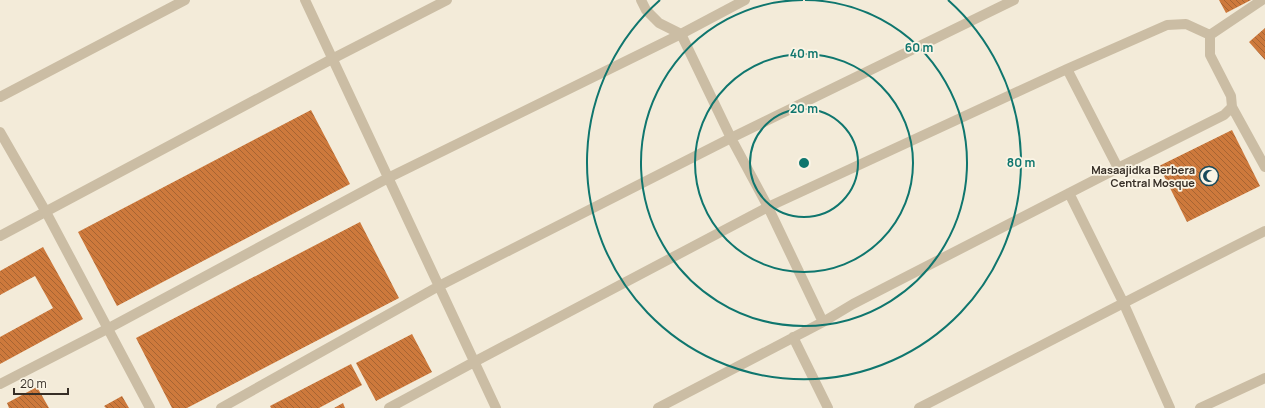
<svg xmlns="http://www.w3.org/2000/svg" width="1265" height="408" font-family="Manrope,sans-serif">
  <defs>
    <pattern id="building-back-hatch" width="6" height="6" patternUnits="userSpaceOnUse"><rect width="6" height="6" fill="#cd793c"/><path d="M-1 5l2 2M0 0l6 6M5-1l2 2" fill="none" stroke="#a76432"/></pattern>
  </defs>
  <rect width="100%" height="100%" fill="#f3ebd9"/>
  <path fill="url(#building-back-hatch)" d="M1219 0H1251L1226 13Z
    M1265 28V60L1249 42Z
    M311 110 350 184 117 306 78 232Z
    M1232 130 1260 186 1187 222 1159 166Z
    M360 222 399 298 187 408H172L136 338Z
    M43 247 83 319 0 364V337L53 308 35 276 0 295V271Z
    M412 334 432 372 376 401 356 363Z
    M351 364 362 385 319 408H271L270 406Z
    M37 387 49 408H9L7 403Z
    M122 396 129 408H106L104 406Z
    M343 403 345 408H334Z"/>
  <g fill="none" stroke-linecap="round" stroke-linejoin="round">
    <path stroke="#cbbda4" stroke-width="10" d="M305 0 496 408
      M641 0 646 10 659 23 681 34 731 138 768 207 823 322
      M1067 69 1118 168
      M0 97 185 0
      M1232 107 1265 167
      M0 132 46 212 150 408
      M1069 193 1123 302 1170 408
      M0 236 332 59 447 0
      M793 337 828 408
      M0 384 109 328 388 178 681 34 745 0
      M221 408 439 286 731 138 1014 0
      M389 408 474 362 768 207 1067 69 1167 25 1186 24 1210 35
      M658 408 823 322 853 304 1118 168 1224 115 1232 107 1231 96 1210 55V35L1262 0
      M919 408C1034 350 1149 289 1265 231
      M1200 408 1265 378"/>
  </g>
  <g fill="none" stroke="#0f766e" stroke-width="2">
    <circle cx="804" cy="163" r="54"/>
    <circle cx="804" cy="163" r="109"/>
    <path d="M805 0A163 163 0 1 1 803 0"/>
    <path d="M948 0A217 217 0 1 1 660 0"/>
  </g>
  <defs>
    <symbol id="mosque-ring" viewBox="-11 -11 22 22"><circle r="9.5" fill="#faf4e5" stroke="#194a5a" stroke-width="1.5"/><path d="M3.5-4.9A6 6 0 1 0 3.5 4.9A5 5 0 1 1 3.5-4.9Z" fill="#194a5a"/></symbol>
  </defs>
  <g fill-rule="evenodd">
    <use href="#mosque-ring" x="1198" y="165" width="22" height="22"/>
  </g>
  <g text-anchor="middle" stroke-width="3.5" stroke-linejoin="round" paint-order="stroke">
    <g font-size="11" font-weight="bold" fill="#362e26" stroke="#faf4e5" text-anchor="end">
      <text x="1195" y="174">Masaajidka Berbera<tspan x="1195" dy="13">Central Mosque</tspan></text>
    </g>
  </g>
  <circle cx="804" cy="163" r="6" fill="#0f766e" stroke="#faf4e5" stroke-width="2"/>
  <g font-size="12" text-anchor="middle" font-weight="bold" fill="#0f766e" stroke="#faf4e5" stroke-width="3.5" stroke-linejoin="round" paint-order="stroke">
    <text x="919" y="52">60 m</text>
    <text x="804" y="58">40 m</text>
    <text x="804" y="113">20 m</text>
    <text x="1021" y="167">80 m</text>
  </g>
  <path d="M14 388v6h54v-6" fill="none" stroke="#362e26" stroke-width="2"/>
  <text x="20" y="388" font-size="12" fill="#362e26" stroke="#faf4e5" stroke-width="3" paint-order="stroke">20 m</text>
</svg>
